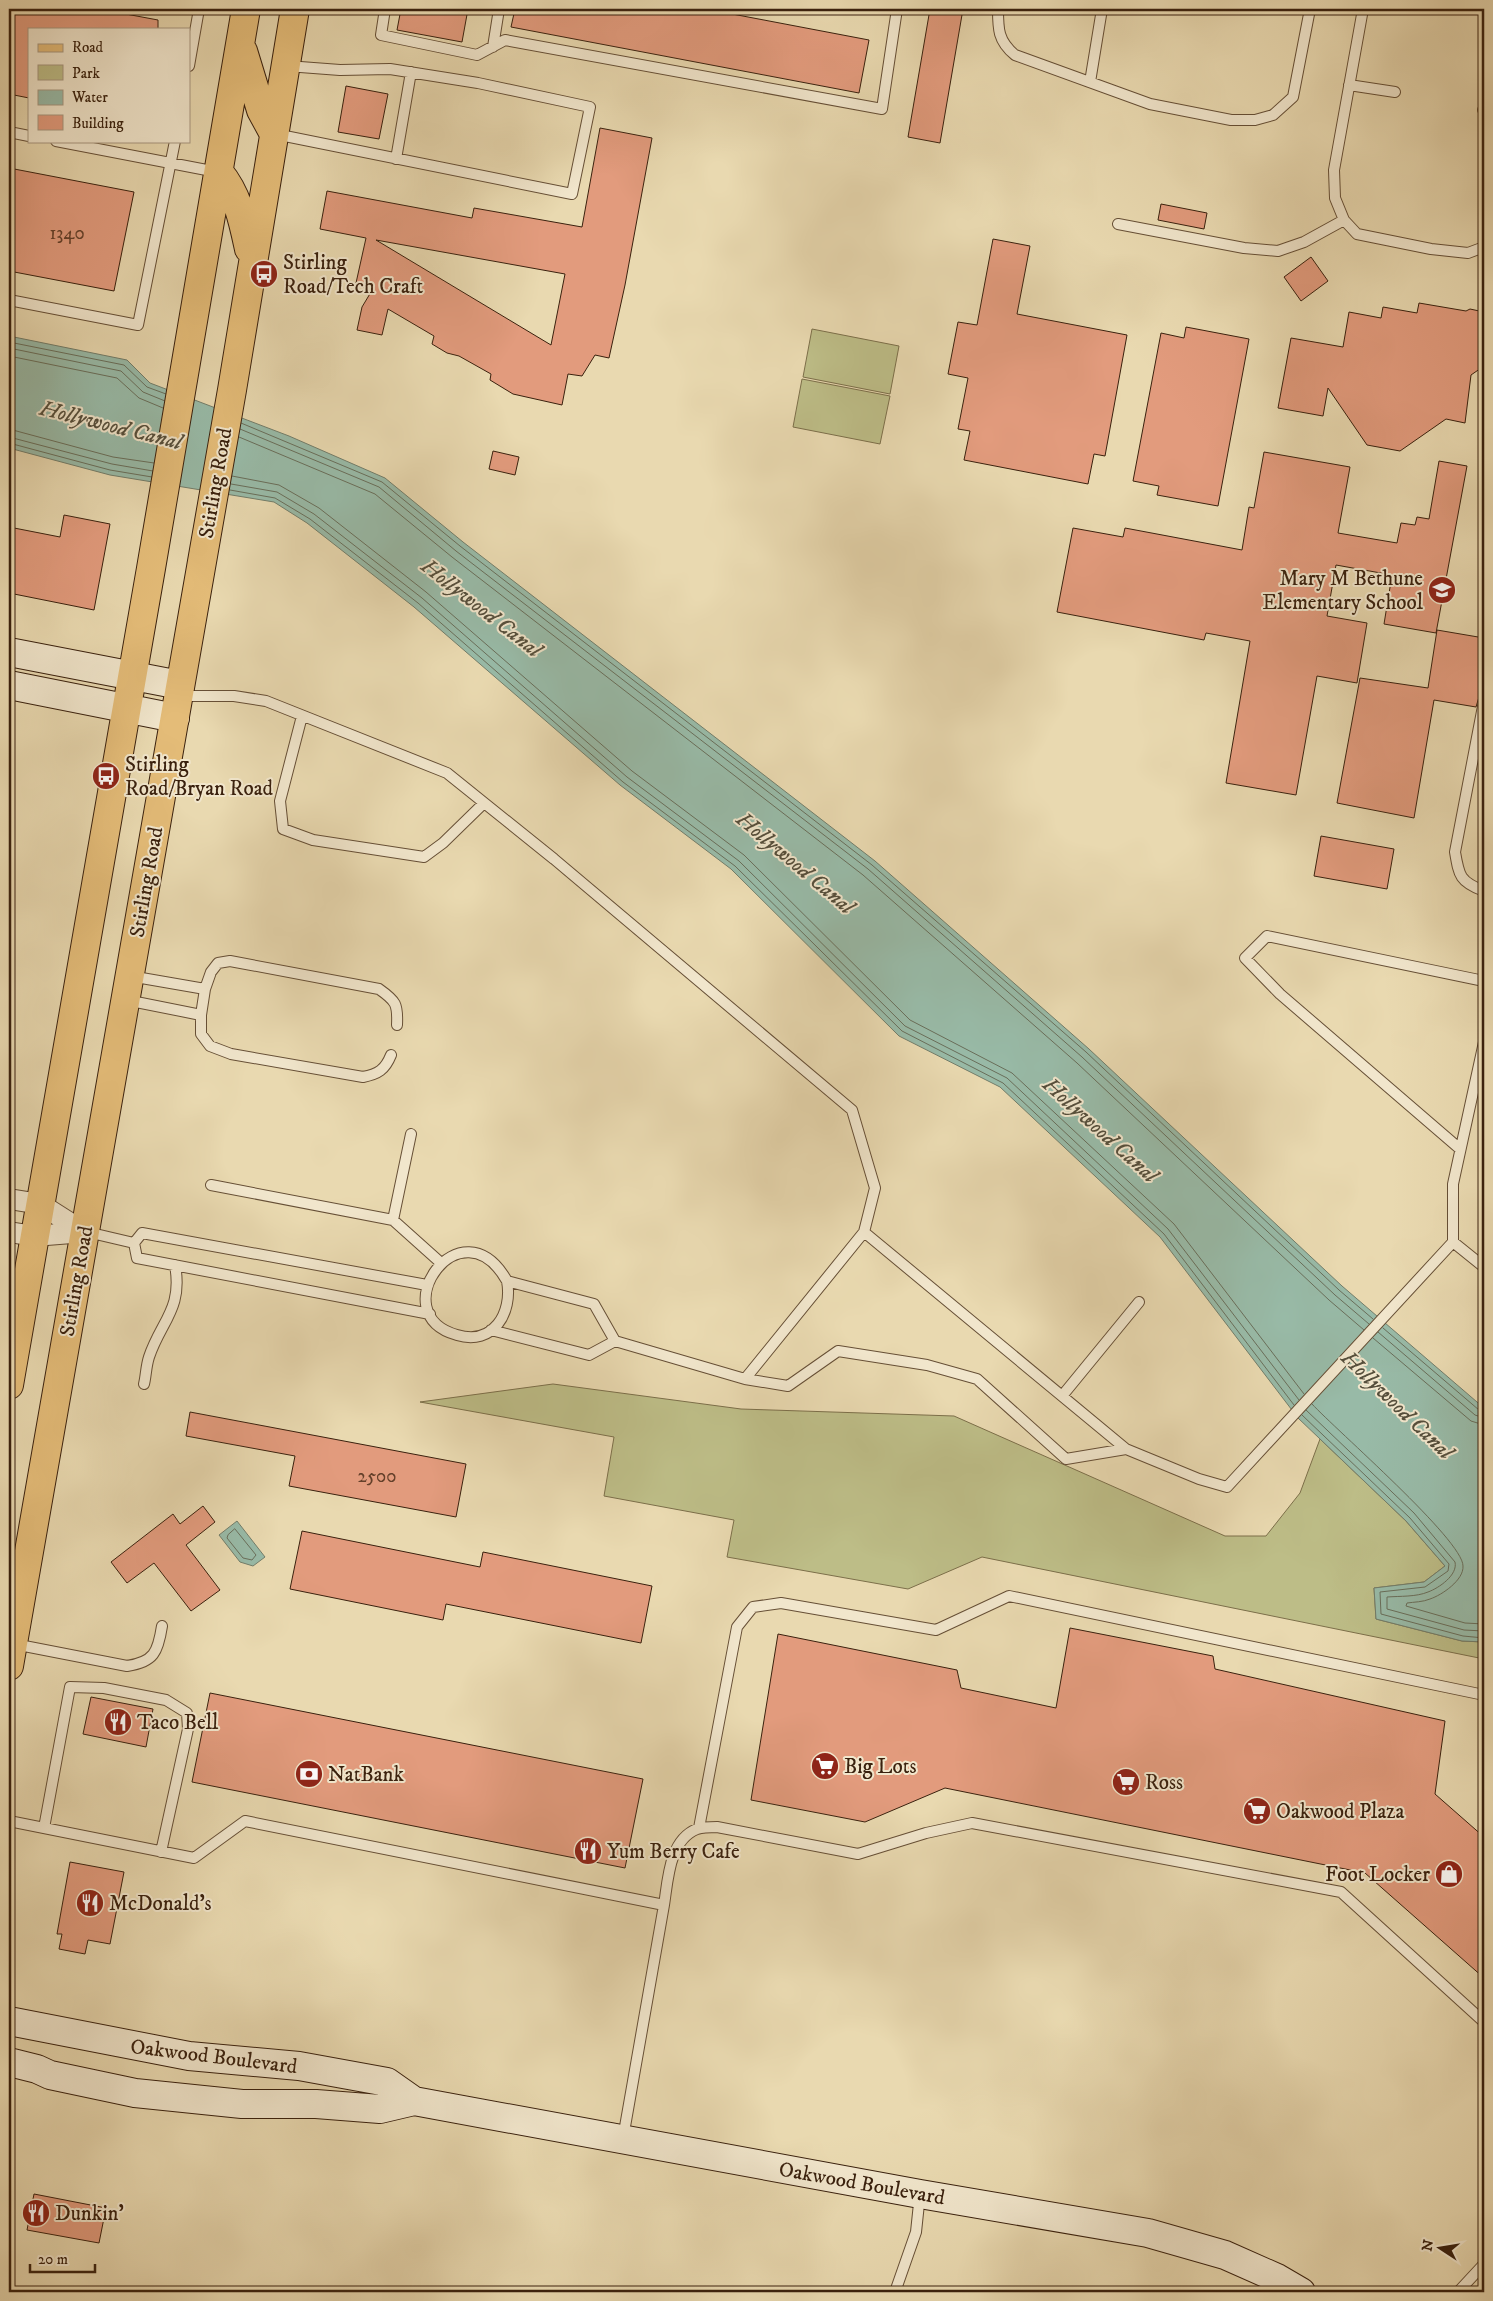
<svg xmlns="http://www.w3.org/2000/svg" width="1493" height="2301" font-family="'IM FELL DW Pica',serif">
  <rect width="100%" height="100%" fill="#e9d9b0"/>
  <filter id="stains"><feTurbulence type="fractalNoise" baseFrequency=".004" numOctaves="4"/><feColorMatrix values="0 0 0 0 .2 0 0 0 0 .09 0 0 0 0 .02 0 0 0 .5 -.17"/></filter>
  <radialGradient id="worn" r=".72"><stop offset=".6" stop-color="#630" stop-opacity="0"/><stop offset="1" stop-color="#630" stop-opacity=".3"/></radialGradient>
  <path fill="#bdbd87" stroke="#7c6f4a" d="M812 329 899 346 890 394 803 377Z
    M802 379 890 396 880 444 793 427Z
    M553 1384 741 1409 954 1416 1225 1536H1266L1300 1493 1320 1439 1406 1521 1445 1566 1424 1582 1374 1588 1376 1619 1462 1641 1484 1642V1659L982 1557 908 1589 727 1557 734 1520 604 1496 614 1437 420 1402Z"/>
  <path fill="#98baa7" stroke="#727d6a" d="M9 336 127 360 150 383 289 436 385 478 463 542 875 861 1089 1049 1342 1286 1484 1408V1642L1462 1641 1376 1619 1374 1588 1424 1582 1445 1566 1406 1521 1298 1418 1160 1237 1000 1087 899 1036 731 869 620 785 414 607 307 523 274 502 110 475 9 448Z
    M237 1521 265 1557 253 1566 240 1562 219 1535Z"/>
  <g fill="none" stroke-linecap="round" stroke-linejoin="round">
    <path stroke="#696e5a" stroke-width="1" d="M9 342 124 365 147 387 166 394
      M9 348 121 371 143 392 165 401
      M9 356 117 378 139 398 163 408
      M241 423 382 482 460 546 872 865 1086 1052 1339 1290 1373 1319
      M9 429 113 457 154 463
      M240 429 379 487 456 551 868 869 1082 1057 1335 1295 1369 1324
      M9 437 112 464 153 471
      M239 437 375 494 452 557 863 875 1077 1063 1329 1300 1364 1330
      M9 443 110 470 152 477
      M232 476 279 485 319 508 426 592 632 771 744 855 910 1020 1012 1073 1174 1224 1304 1394
      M231 484 277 492 314 514 422 598 627 777 739 861 905 1026 1007 1078 1168 1229 1299 1400
      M230 490 275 498 310 519 418 603 623 782 735 866 902 1031 1003 1083 1164 1234 1294 1405
      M1383 1328 1479 1410 1484 1411
      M1378 1332 1475 1415 1484 1418
      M1373 1338 1471 1421 1484 1425
      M1312 1404C1336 1430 1463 1540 1463 1566 1464 1580 1442 1595 1430 1599 1423 1602 1414 1602 1407 1603L1406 1606 1465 1623 1484 1624
      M1306 1410 1414 1513 1455 1562C1458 1575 1439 1588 1428 1592 1416 1597 1400 1596 1387 1597V1609L1464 1630 1484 1631
      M1302 1415 1410 1518 1449 1564 1448 1571 1425 1587 1380 1592 1381 1614 1463 1636 1484 1638
      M235 1529 256 1555 252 1560 243 1558 227 1538 228 1535Z"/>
  </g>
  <path fill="#e29b7d" stroke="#3a210e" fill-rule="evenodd" d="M9 9H99L158 20V29H29V98L9 94Z
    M401 9H468L462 42 397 30Z
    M515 9H706L869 40 859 93 511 27Z
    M930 9H963L940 143 908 137Z
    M346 86 388 94 379 139 338 132Z
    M600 128 652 138 625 285 609 358 595 355 582 376 568 374 562 405 513 394 490 380 491 374 459 356 447 353 432 344 434 336 388 309 382 335 357 330 362 307 371 292 356 283 366 238 320 229 327 191 472 218 474 208 582 227ZM376 240 565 274 551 345Z
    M9 168 134 192 114 291 9 271Z
    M1161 204 1207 213 1204 229 1158 220Z
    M993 239 1030 246 1017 314 1127 335 1105 456 1094 454 1088 484 964 460 970 431 958 429 968 378 948 374 958 322 977 325Z
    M1311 257 1328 281 1301 301 1284 277Z
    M1419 303 1466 311 1470 309 1484 312V366L1471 375 1465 423 1446 419 1400 451 1367 445 1328 388 1323 416 1278 408 1291 338 1343 347 1349 312 1381 318 1383 307 1417 313Z
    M1186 327 1249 339 1218 506 1157 495 1159 486 1133 481 1161 333 1184 338Z
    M493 451 519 457 515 475 489 469Z
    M1264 452 1350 467 1338 533 1397 543 1401 523 1415 525 1417 517 1429 519 1439 461 1467 466 1436 633 1384 624 1392 575 1336 565 1327 616 1367 623 1357 683 1317 676 1296 795 1226 783 1250 641 1206 633 1204 640 1057 612 1073 528 1123 537 1125 528 1242 550 1249 507 1254 508Z
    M64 515 110 524 94 610 9 593V527L60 537Z
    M1437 630 1484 638V694L1479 697 1476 707 1434 700 1414 818 1337 803 1360 678 1428 688Z
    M1321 836 1394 849 1387 889 1314 876Z
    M190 1412 466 1464 456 1517 289 1486 295 1456 186 1436Z
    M203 1506 215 1522 186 1545 220 1590 191 1611 154 1563 127 1583 111 1562 173 1514 180 1524Z
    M302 1531 480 1567 483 1552 652 1586 641 1643 446 1604 443 1620 290 1589Z
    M1070 1628 1213 1656 1215 1669 1445 1721 1435 1794 1484 1837V1978L1365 1873 945 1788 865 1822 751 1800 778 1634 957 1670 961 1688 1056 1708Z
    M210 1693 643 1779 625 1868 192 1782Z
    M91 1697 153 1709 146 1747 83 1734Z
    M70 1862 124 1872 110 1944 88 1940 85 1954 59 1949 62 1934H57Z
    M34 2194 106 2208 99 2243 27 2230Z"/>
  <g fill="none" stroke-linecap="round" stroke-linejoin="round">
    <defs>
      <path id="lane" d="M385 9 381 35 477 55 505 40 882 109 897 9
        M998 9C998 29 998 41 1015 55L1150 104 1231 120H1255L1273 115 1293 97 1310 9
        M1363 9 1334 170 1335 198 1344 220 1357 234 1431 249 1468 253 1484 247
        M493 47 499 9
        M189 66 199 9
        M1090 82 1102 9
        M1349 85 1395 92
        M1483 110H1484
        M9 132 29 136
        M275 134 572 194 590 107 478 83 390 69 340 70 287 66
        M56 141 217 172
        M396 159 411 72
        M1118 224 1244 248 1278 251 1304 242 1344 220
        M9 300 138 325 175 141
        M179 696H234L266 701 447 773 554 859 852 1110 875 1188 864 1232 745 1379 615 1341
        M1484 701 1455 852C1459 876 1460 882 1484 891
        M302 716 280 801 283 829 313 840 424 857 443 843 484 803
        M130 976 205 989 211 972 218 963 230 961 379 989C396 1001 398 1004 397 1025
        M126 1000 201 1015V1034L210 1046 231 1054 363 1077C378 1074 385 1070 391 1055
        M201 1015 205 989
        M1460 1149 1280 994 1245 958 1267 936 1484 981
        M211 1185 393 1220 441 1263
        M393 1220 411 1134
        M87 1232 134 1243
        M1453 1242 1484 1267
        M427 1285 142 1233 134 1243 137 1258 430 1314
        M491 1330 589 1355 615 1341 594 1304 507 1281C461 1200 381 1314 457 1335 493 1346 513 1313 507 1281
        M745 1379 788 1386 838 1351 927 1365 977 1379 1066 1459 1126 1449 864 1232
        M144 1384C146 1376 146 1366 149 1357 161 1321 183 1309 175 1265
        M1062 1396 1139 1302
        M1126 1449 1199 1479 1227 1487 1453 1242V1184L1484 1042
        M14 1644 127 1666C154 1662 158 1652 162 1626
        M9 1821 194 1858 245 1821 664 1905 623 2138
        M44 1828 70 1687 104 1688 166 1700 187 1713 188 1729 161 1852
        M699 1828 737 1627 753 1607 781 1603 936 1630 1009 1596 1484 1695
        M664 1905C668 1880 669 1840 697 1829 703 1827 711 1827 717 1827L858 1854 926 1833 972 1823 1341 1892 1484 2022
        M895 2292 916 2232 920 2194
        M1458 2292 1484 2264"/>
      <path id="street" d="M9 1199 40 1204 84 1232
        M9 1232 34 1236 84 1232"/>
      <path id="secondary" d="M9 652 180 685
        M9 685 175 718
        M9 2021 189 2056 299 2066 387 2082 414 2101
        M9 2062 37 2069 50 2075 135 2093 242 2104H316L380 2109 414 2101 920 2194 1148 2233 1225 2255 1277 2278 1301 2292"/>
      <path id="primary" d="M243 51 261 110 274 134
        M219 172C238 195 243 221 249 249
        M9 1385C88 927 170 468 246 9
        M9 1666 232 390 295 9"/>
    </defs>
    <use href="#lane" stroke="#664f36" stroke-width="12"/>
    <use href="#street" stroke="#664f36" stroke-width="22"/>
    <use href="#secondary" stroke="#3a210e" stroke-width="30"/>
    <use href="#primary" stroke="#3a210e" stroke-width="30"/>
    <use href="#lane" stroke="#f1e6cc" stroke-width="10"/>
    <use href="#street" stroke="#f1e6cc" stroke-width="20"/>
    <use href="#secondary" stroke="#f1e6cc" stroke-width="28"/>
    <use href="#primary" stroke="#e4bc78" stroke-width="28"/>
  </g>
  <defs>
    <symbol id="bus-disc" viewBox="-11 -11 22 22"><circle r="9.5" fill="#8f2418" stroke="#f1e6cc"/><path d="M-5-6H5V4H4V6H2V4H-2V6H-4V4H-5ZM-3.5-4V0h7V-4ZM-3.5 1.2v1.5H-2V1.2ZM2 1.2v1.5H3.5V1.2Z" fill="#fff"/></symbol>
    <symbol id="school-disc" viewBox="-11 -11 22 22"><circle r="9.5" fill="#8f2418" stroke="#f1e6cc"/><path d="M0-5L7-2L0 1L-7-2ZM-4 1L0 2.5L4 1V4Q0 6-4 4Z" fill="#fff"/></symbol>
    <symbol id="restaurant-disc" viewBox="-11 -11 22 22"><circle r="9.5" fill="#8f2418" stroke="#f1e6cc"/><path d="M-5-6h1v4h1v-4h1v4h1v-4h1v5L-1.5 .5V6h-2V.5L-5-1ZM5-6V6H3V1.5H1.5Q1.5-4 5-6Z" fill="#fff"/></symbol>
    <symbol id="supermarket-disc" viewBox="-11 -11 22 22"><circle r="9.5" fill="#8f2418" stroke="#f1e6cc"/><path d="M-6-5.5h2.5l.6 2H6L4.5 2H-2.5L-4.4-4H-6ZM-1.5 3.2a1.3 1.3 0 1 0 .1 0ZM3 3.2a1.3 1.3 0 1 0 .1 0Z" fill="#fff"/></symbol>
    <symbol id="bank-disc" viewBox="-11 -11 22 22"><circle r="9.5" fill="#8f2418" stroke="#f1e6cc"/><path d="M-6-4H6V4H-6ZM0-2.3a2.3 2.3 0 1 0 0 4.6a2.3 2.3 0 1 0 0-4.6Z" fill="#fff"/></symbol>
    <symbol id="shop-disc" viewBox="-11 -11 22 22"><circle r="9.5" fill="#8f2418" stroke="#f1e6cc"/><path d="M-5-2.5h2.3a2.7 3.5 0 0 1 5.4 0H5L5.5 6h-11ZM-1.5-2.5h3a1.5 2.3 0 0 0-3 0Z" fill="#fff"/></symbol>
  </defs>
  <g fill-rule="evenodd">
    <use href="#bus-disc" x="248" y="258" width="32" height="32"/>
    <use href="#school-disc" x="1426" y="574" width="32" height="32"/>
    <use href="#bus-disc" x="90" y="760" width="32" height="32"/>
    <use href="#restaurant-disc" x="102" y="1706" width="32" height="32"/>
    <use href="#supermarket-disc" x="809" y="1750" width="32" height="32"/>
    <use href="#bank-disc" x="293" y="1758" width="32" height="32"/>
    <use href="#supermarket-disc" x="1110" y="1766" width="32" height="32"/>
    <use href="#supermarket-disc" x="1241" y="1795" width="32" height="32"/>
    <use href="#restaurant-disc" x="572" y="1835" width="32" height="32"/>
    <use href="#shop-disc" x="1433" y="1858" width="32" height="32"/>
    <use href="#restaurant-disc" x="74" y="1887" width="32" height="32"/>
    <use href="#restaurant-disc" x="20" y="2197" width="32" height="32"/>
  </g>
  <g text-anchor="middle" stroke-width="4" stroke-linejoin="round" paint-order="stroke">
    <g font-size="19" fill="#64402a">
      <text x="67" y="239">1340</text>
      <text x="377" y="1482">2500</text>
    </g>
    <g font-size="21" fill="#3a210e" stroke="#f1e6cc" text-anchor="start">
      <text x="283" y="269">Stirling<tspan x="283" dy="24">Road/Tech Craft</tspan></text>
      <text x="1423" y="585" text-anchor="end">Mary M Bethune<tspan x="1423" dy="24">Elementary School</tspan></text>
      <text x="125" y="771">Stirling<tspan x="125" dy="24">Road/Bryan Road</tspan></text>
      <text x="137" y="1729">Taco Bell</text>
      <text x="844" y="1773">Big Lots</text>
      <text x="328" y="1781">NatBank</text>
      <text x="1145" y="1789">Ross</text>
      <text x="1276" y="1818">Oakwood Plaza</text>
      <text x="607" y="1858">Yum Berry Cafe</text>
      <text x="1430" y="1881" text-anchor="end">Foot Locker</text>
      <text x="109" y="1910">McDonald's</text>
      <text x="55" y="2220">Dunkin'</text>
    </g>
    <g font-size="21" fill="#3a210e" stroke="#f1e6cc">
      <text transform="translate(215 483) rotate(-80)" y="7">Stirling Road</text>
      <text transform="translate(146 882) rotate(-80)" y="7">Stirling Road</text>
      <text transform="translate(76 1281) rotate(-80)" y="7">Stirling Road</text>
      <text transform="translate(214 2056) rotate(7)" y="7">Oakwood Boulevard</text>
      <text transform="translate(862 2183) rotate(10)" y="7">Oakwood Boulevard</text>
    </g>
    <g font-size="22" font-style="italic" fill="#564f3c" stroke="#f1e6cc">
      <text transform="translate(111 424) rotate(14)" y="8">Hollywood Canal</text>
      <text transform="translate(482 607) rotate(38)" y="8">Hollywood Canal</text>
      <text transform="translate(796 862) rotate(40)" y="8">Hollywood Canal</text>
      <text transform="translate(1101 1129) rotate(42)" y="8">Hollywood Canal</text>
      <text transform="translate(1398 1404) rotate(44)" y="8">Hollywood Canal</text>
    </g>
  </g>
  <rect width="1493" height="2301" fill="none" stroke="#e9d9b0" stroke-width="30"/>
  <rect x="10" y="10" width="1473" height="2281" fill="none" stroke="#3a210e" stroke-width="2.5"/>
  <rect x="15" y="15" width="1463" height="2271" fill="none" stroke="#3a210e"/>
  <rect x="28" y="28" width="162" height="115" fill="#f1e6cc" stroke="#a89780"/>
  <rect x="38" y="44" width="25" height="8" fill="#e4bc78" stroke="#a89780"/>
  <text x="72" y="52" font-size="15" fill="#3a210e">Road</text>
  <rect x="38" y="65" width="25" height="15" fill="#bdbd87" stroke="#a89780"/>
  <text x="72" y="78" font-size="15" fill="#3a210e">Park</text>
  <rect x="38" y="90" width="25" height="15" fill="#98baa7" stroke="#a89780"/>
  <text x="72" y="102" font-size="15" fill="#3a210e">Water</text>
  <rect x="38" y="115" width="25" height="15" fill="#e29b7d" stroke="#a89780"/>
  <text x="72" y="128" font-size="15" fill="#3a210e">Building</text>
  <g transform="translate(1440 2248) rotate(282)" stroke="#f1e6cc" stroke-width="4" paint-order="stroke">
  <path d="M0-4L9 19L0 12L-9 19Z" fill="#3a210e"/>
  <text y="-8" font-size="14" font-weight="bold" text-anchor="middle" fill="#3a210e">N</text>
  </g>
  <path d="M30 2264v8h65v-8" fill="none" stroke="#3a210e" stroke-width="2.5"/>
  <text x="38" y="2264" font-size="15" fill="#3a210e" stroke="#f1e6cc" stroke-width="4" paint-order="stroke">20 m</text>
  <rect width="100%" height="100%" filter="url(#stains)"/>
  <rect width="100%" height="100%" fill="url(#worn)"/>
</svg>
